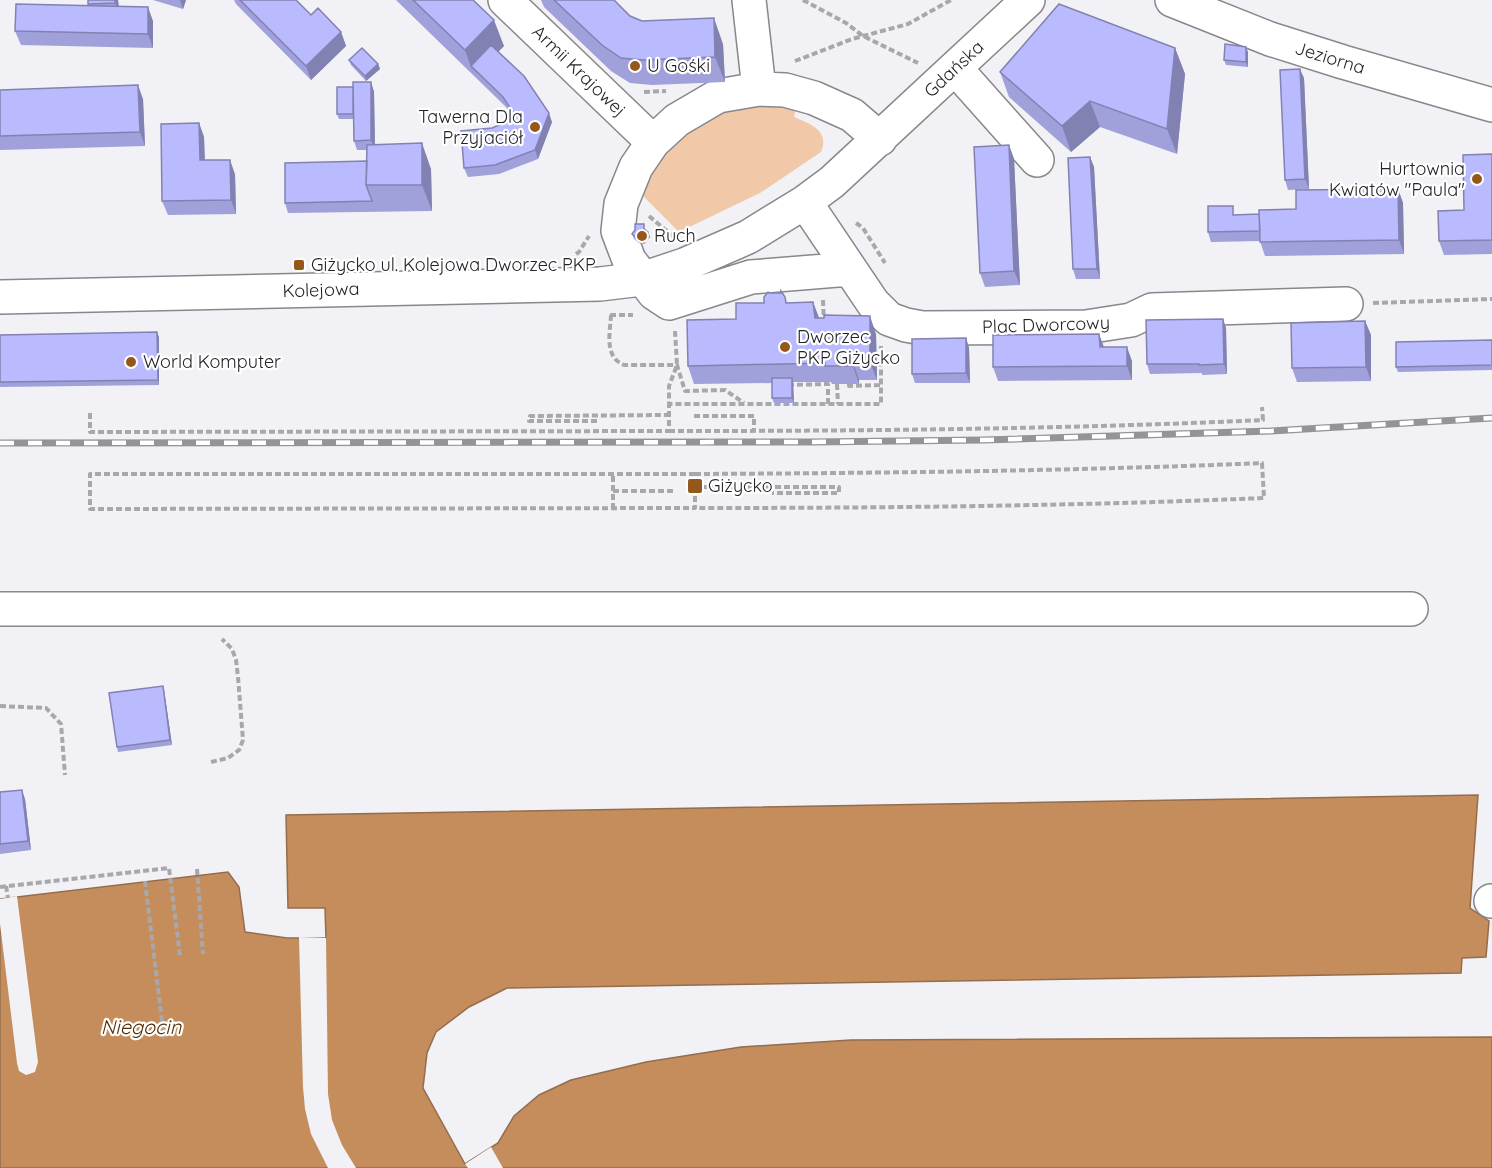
<svg xmlns="http://www.w3.org/2000/svg" width="1492" height="1168" font-family="Quicksand,sans-serif">
  <rect width="100%" height="100%" fill="#f1f1f6"/>
  <path fill="#f1c9a9" d="M781 104 796 108 794 117C810 124 830 130 821 152L760 193 679 232 640 193 652 161 701 119 733 109Z"/>
  <path fill="#c58d5c" stroke="#946d4c" stroke-width="1.5" d="M1478 795 1470 908 1489 921 1486 957 1462 958 1461 973 507 988 469 1007 436 1032 427 1053 423 1088 465 1164 498 1143 514 1116 539 1095 571 1080 646 1062 741 1047 851 1040 1492 1037V1168H0V899L228 872 239 887 245 932 287 938H326L325 908H288L286 815Z"/>
  <path fill="#f1f1f6" d="M17 896 38 1062 35 1072 26 1075 19 1071 17 1063 0 924V899Z
    M299 937 326 938 328 1094 332 1120 342 1145 356 1168H328L311 1134 305 1109 303 1087Z
    M491 1147 503 1168H468L465 1164Z"/>
  <g fill="none" stroke-linecap="round" stroke-linejoin="round">
    <defs>
      <path id="minor" d="M505 0 653 142
        M749 0 759 89
        M1172 0 1270 39 1343 62 1492 105
        M955 68 1037 160
        M805 202 873 303 889 319 906 325 922 328 1086 327 1131 320 1152 310 1346 304
        M850 269 751 277 669 303 654 293 629 260 618 231 621 204 636 167 653 142 677 120 718 96 759 89 785 90 814 98 852 115 880 139
        M0 297 600 284 642 279 684 265 748 237 805 202 832 182 1028 0
        M0 609H1411
        M1491 901H1492"/>
    </defs>
    <use href="#minor" stroke="#87878c" stroke-width="36"/>
    <path stroke="#a8a8ac" stroke-width="4" stroke-dasharray="6 3" stroke-linecap="butt" d="M803 0 846 23 863 36 918 63
      M795 61 852 39 908 24 951 0
      M644 92 666 91
      M649 216 675 238
      M856 223 863 228 885 263
      M576 254 579 252 589 236
      M823 300 824 323
      M1373 303 1492 299
      M610 315H633
      M611 315C610 333 604 357 624 365H677L685 391 725 390 744 403
      M675 331 677 365 669 386V404H881V346
      M837 384 838 404
      M849 384V386L881 385
      M788 385 828 384V404
      M90 413V432L669 431V404
      M694 416H754V430
      M597 421H529L530 416 669 415
      M669 431C867 431 1065 429 1263 420L1262 407
      M695 474C884 473 1073 471 1262 463L1264 498C1074 506 884 508 695 508
      M695 487V508L90 509V474H695V487H839V493H772
      M613 491H674
      M613 509V474
      M0 706 46 708 61 724 65 775
      M211 762 228 758 239 750 243 740 238 677 236 660 232 649 222 639
      M197 869 203 954
      M145 881 164 1038
      M6 886 8 898
      M0 887 169 868 180 956"/>
    <use href="#minor" stroke="#fff" stroke-width="33"/>
    <defs>
      <path id="rail" d="M0 443 812 442 983 440 1271 431 1492 418"/>
    </defs>
    <use href="#rail" stroke="#949497" stroke-width="7"/>
    <use href="#rail" stroke="#fff" stroke-width="4.5" stroke-dasharray="14" stroke-linecap="butt"/>
  </g>
  <path fill="#a0a0da" d="M118 0 119 6 153 21V48L21 45 15 31 89 6 88 4Z
    M153 0H186L183 9Z
    M234 0H296L311 15 341 32 346 46 311 80 236 4Z
    M396 0H473L504 46 498 52 552 122 538 159 499 174 468 177 464 168 492 128 509 121 511 115 506 107Z
    M541 0H614L630 16 642 21 723 44 725 82 652 85 630 83 611 71 544 7Z
    M1175 48 1185 74 1177 154 1100 127 1071 152 1009 97 1000 72Z
    M1248 52V67L1226 65 1224 60Z
    M349 60 378 64 380 69 366 81 351 65Z
    M1304 78 1309 189 1288 190 1285 180Z
    M371 82 374 92 375 145 431 169 432 211 288 213 285 203 367 161V150H357L354 141V119H339L337 114 353 87Z
    M0 90 143 99 145 146 0 150Z
    M199 123 204 137 205 160 235 174 236 214 168 215 162 201Z
    M1009 145 1014 159 1020 285 985 287 980 273Z
    M1492 154V254L1444 255 1439 241 1464 210Z
    M1090 157 1094 167 1100 279H1076L1073 269Z
    M1398 189 1403 203 1404 254 1265 256 1260 241 1211 242 1208 232 1236 215 1259 214 1296 209Z
    M646 229 650 237 644 244 639 243 634 239 632 234Z
    M769 293 819 318 876 334 877 380H859V384H832L831 382H793L794 403H774L772 398V383L694 384 688 366 736 319 764 303Z
    M1223 319 1226 328 1227 374 1202 375V373L1150 374 1147 364Z
    M1365 321 1371 335V381L1297 382 1292 368Z
    M1099 334 1104 347 1132 361V380L998 381 993 367Z
    M0 335 159 337V385L0 387Z
    M966 338 969 348 970 383H915L912 374Z
    M1492 340V370L1398 372 1396 367Z
    M164 690 172 745 118 752 117 747Z
    M0 792 25 799 31 850 0 854Z"/>
  <path fill="#8282b2" d="M115 0H118L119 13 115 3Z
    M180 0H186L183 9Z
    M148 7 153 21V48L148 34Z
    M714 18 723 44 725 82 715 57Z
    M494 20 504 46 477 73 471 66 474 76 465 50Z
    M341 32 346 46 311 80 306 66Z
    M1246 47 1248 52V67L1246 62Z
    M1175 48 1185 74 1177 154 1167 129Z
    M378 64 380 69 366 81 365 76Z
    M1300 69 1304 78 1309 189 1305 179Z
    M371 82 374 92 375 150 371 140Z
    M138 85 143 99 145 146 140 132Z
    M1090 101 1100 127 1071 152 1062 126Z
    M549 113 552 122 538 159 535 150Z
    M199 123 204 137 205 174 200 160Z
    M422 143 431 169 432 211 422 185Z
    M1009 145 1014 159 1020 285 1014 271Z
    M1090 157 1094 167 1100 279 1097 269Z
    M230 160 235 174 236 214 231 200Z
    M1398 189 1403 203 1404 254 1399 240Z
    M648 232 650 237 644 244 642 239Z
    M813 302 820 320 815 318Z
    M870 316 876 334 877 380 870 362Z
    M1223 319 1226 328 1227 374 1224 364Z
    M1365 321 1371 335V381L1366 367Z
    M157 332 159 337V385L158 380Z
    M1099 334 1104 348 1100 347Z
    M966 338 969 348 970 383 966 373Z
    M1127 347 1132 361V380L1127 366Z
    M853 362 859 380V384L853 366Z
    M792 378 793 382 794 403 792 398Z
    M163 686 164 690 172 745 170 740Z
    M22 790 25 799 31 850 28 841Z"/>
  <path fill="#babafe" stroke="#8282b2" stroke-width="1.5" d="M88 0H115V3L88 4Z
    M240 0H296L311 15 318 8 341 32 306 66Z
    M413 0H473L494 20 465 50Z
    M554 0H614L630 16 642 21 714 18 715 57 643 60 621 58 602 45Z
    M16 4 148 7V34L15 31Z
    M1059 4 1175 48 1167 129 1090 101 1062 126 1000 72Z
    M1225 44 1246 47V62L1224 60Z
    M491 45 524 76 549 113 535 150 495 165 464 168 461 131 492 128 509 121 513 112 503 97 471 66Z
    M362 48 378 64 365 76 349 60Z
    M1300 69 1305 179 1285 180 1280 70Z
    M353 82H371V140L354 141Z
    M138 85 140 132 0 136V90Z
    M337 87H353V114H337Z
    M199 123 200 160H230L231 200 162 201 161 124Z
    M422 143V185H366L367 145Z
    M1009 145 1014 271 980 273 974 147Z
    M1492 154V240L1439 241 1438 211 1464 210 1463 155Z
    M1090 157 1097 269H1073L1068 158Z
    M367 161 366 185 372 201 285 203V163Z
    M1398 189 1399 240 1260 242 1259 210 1296 209V190Z
    M1208 206H1233V215L1259 214 1260 231 1208 232Z
    M635 224H644V229L648 232 642 239H638L632 234 635 230Z
    M781 291 785 297 786 303 813 302 815 318H824V315L870 316V362H853V366H825V363L688 366 687 320 736 319V303H764V297L768 292 769 293H781Z
    M1223 319 1224 364 1199 365V364H1147L1146 320Z
    M1365 321 1366 367 1292 368 1291 323Z
    M157 332 158 380 0 382V335Z
    M1099 334 1100 347H1127V366L993 367V335Z
    M966 338V373L912 374V339Z
    M1492 340V365L1396 367V342Z
    M772 378H792V398H772Z
    M163 686 170 740 117 747 109 693Z
    M22 790 28 841 0 844V792Z"/>
  <g fill="#94581a" stroke="#fff" stroke-width="2">
    <circle cx="635" cy="66" r="6"/>
    <circle cx="535" cy="127" r="6"/>
    <circle cx="1477" cy="179" r="6"/>
    <circle cx="642" cy="236" r="6"/>
    <rect x="293" y="259" width="12" height="12" rx="3"/>
    <circle cx="785" cy="347" r="6"/>
    <circle cx="131" cy="362" r="6"/>
    <rect x="687" y="478" width="16" height="16" rx="3"/>
  </g>
  <g text-anchor="middle" stroke-width="4.5" stroke-linejoin="round" paint-order="stroke">
    <g font-size="18" fill="#232325" stroke="#fff">
      <text transform="translate(1330 58) rotate(17)" y="6">Jeziorna</text>
      <text transform="translate(954 69) rotate(-43)" y="6">Gdańska</text>
      <text transform="translate(579 71) rotate(44)" y="6">Armii Krajowej</text>
      <text transform="translate(321 290) rotate(-2)" y="6">Kolejowa</text>
      <text transform="translate(1046 325) rotate(-2)" y="6">Plac Dworcowy</text>
    </g>
    <g font-size="18" fill="#232325" stroke="#fff" text-anchor="start">
      <text x="647" y="72">U Gośki</text>
      <text x="523" y="123" text-anchor="end">Tawerna Dla<tspan x="523" dy="21">Przyjaciół</tspan></text>
      <text x="1465" y="175" text-anchor="end">Hurtownia<tspan x="1465" dy="21">Kwiatów "Paula"</tspan></text>
      <text x="654" y="242">Ruch</text>
      <text x="311" y="271">Giżycko ul. Kolejowa Dworzec PKP</text>
      <text x="797" y="343">Dworzec<tspan x="797" dy="21">PKP Giżycko</tspan></text>
      <text x="143" y="368">World Komputer</text>
      <text x="708" y="492">Giżycko</text>
    </g>
    <g font-size="20" font-style="italic" fill="#542f06" stroke="#fff">
      <text x="141" y="1034">Niegocin</text>
    </g>
  </g>
</svg>
